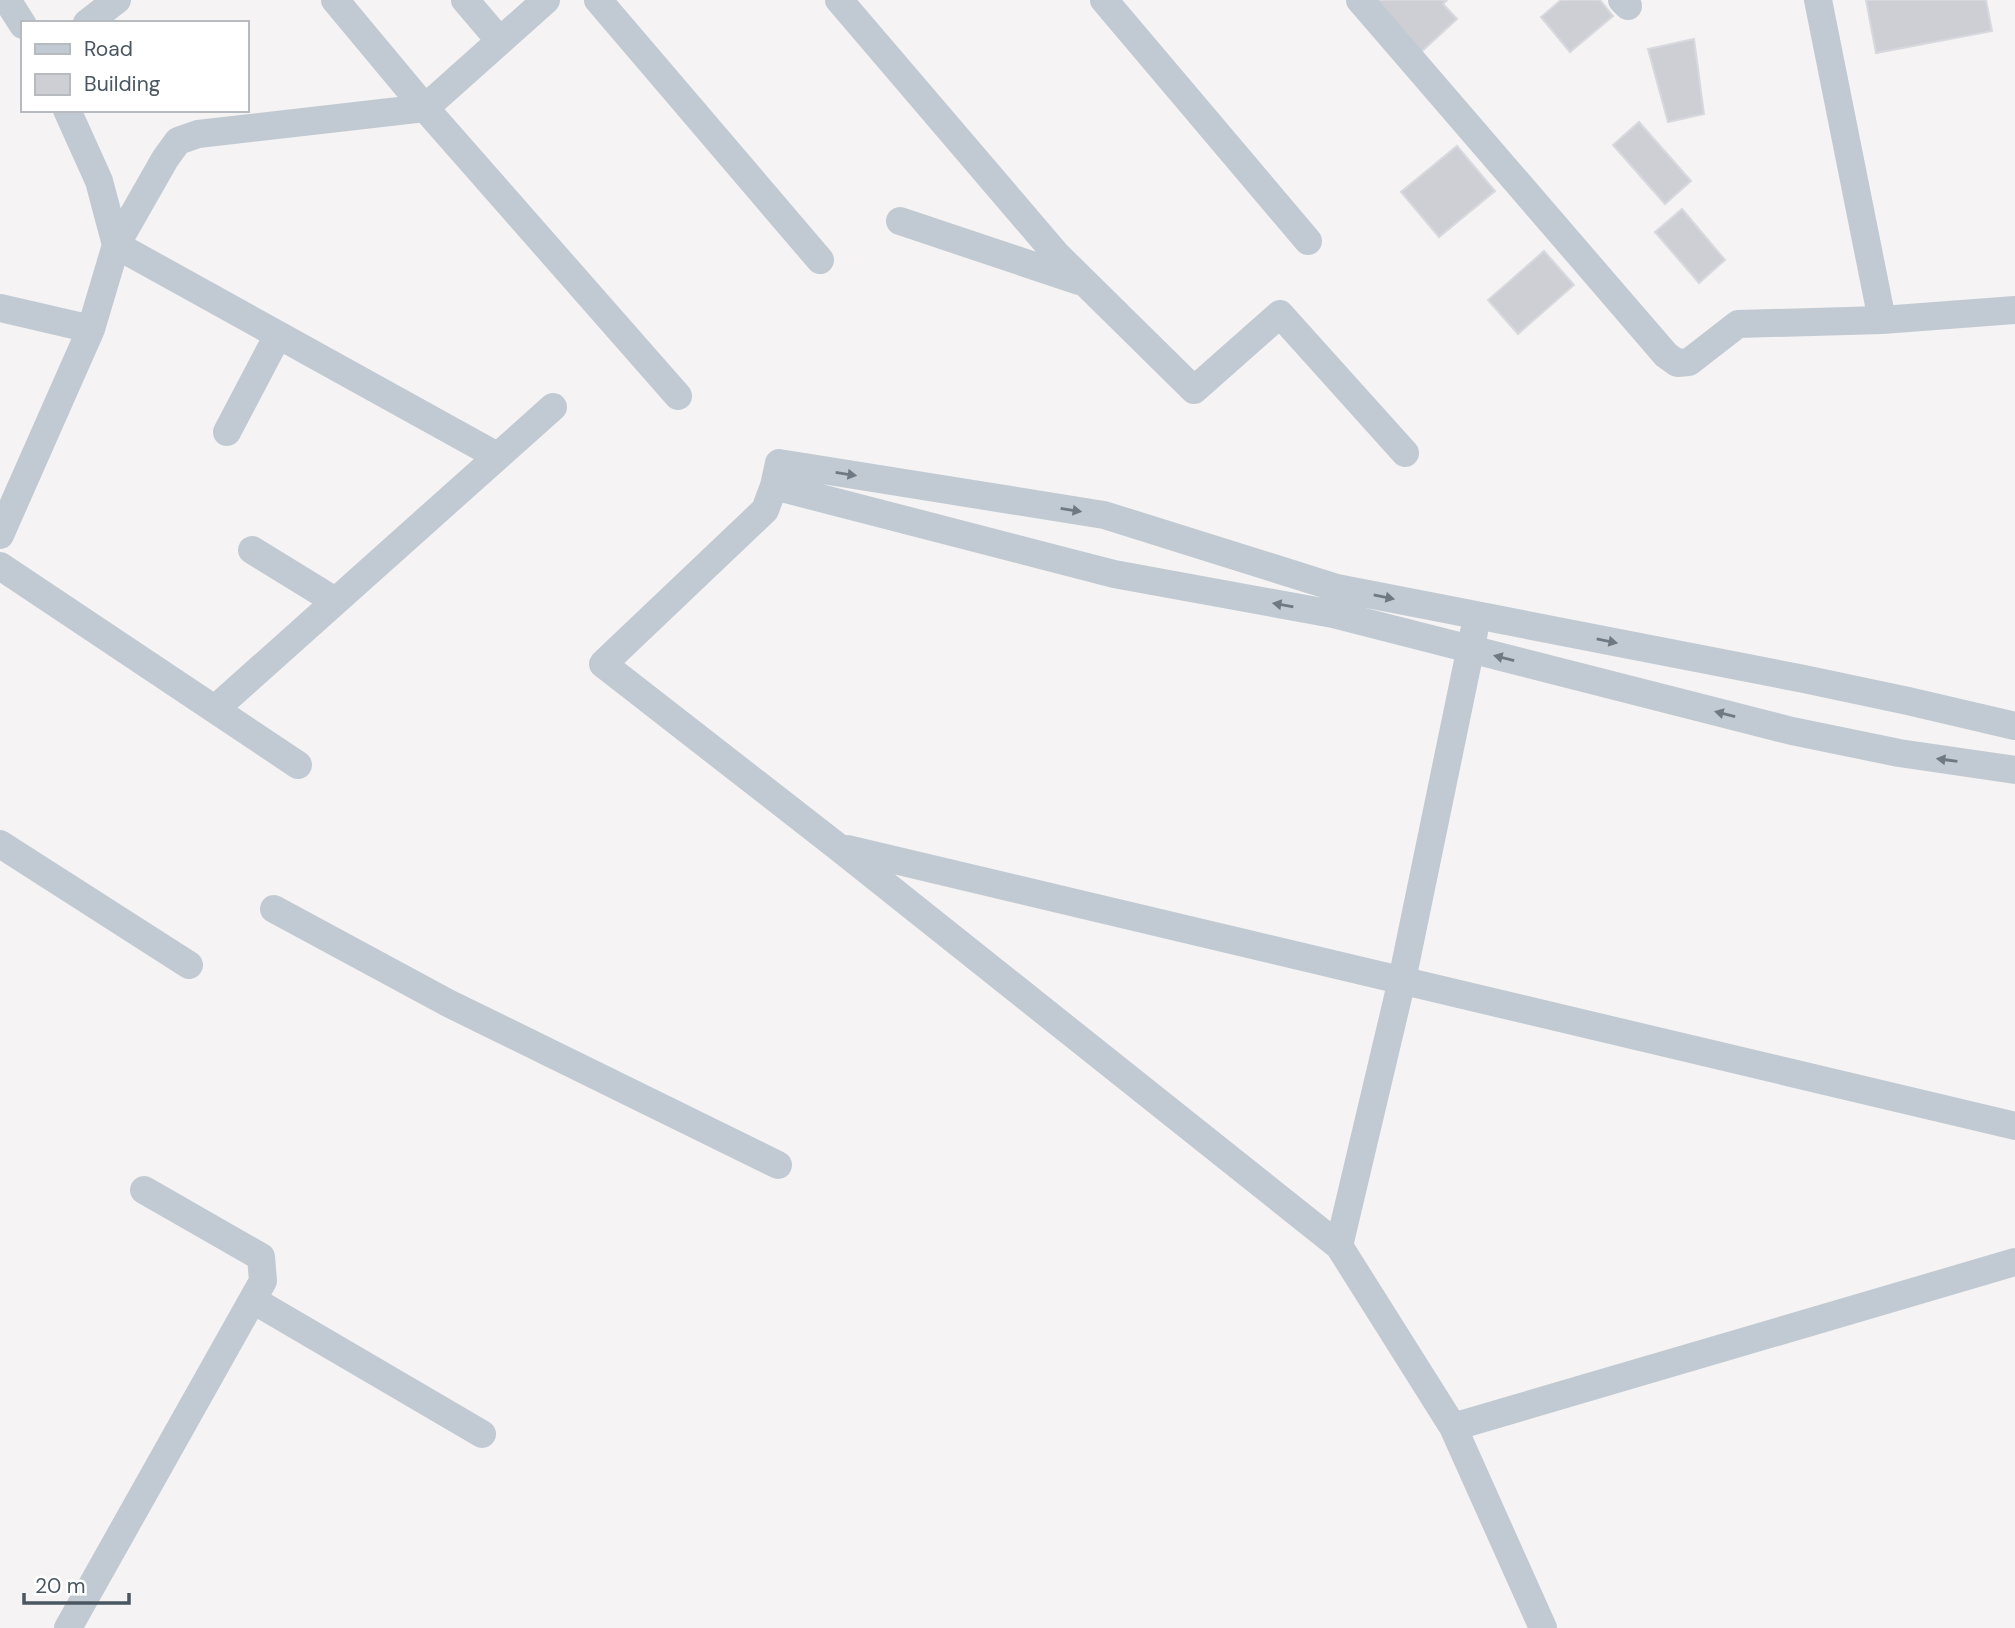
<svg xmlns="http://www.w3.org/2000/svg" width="2015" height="1628" font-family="'DM Sans',sans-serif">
  <rect width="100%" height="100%" fill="#f5f3f3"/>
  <path fill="#cdcfd5" stroke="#d7d9de" stroke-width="2" d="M1371 0H1447L1443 4 1457 19 1420 53Z
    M1561 0H1600L1613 16 1570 52 1541 17Z
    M1866 0H1986L1992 31 1876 53Z
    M1694 39 1704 114 1668 122 1648 49Z
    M1639 122 1691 181 1665 204 1613 145Z
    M1457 146 1495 191 1439 237 1401 192Z
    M1682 209 1725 260 1699 283 1655 232Z
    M1544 251 1574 285 1518 334 1488 300Z"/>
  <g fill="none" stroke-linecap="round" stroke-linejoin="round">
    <path stroke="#c1cad2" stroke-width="28" d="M7 0 23 25
      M335 0 425 108 678 396
      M465 0 500 41
      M598 0 820 260
      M839 0 1057 255 1194 390 1280 314 1405 453
      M1104 0 1308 241
      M1360 0 1666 355 1677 363 1689 362 1738 324 1882 320
      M1622 0 1628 6
      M1818 0 1882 320 2015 310
      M87 23 117 0
      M67 110 99 181 116 245 497 456
      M900 221 1079 281
      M0 308 91 329
      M227 432 278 335
      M774 486 1114 574 1333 614 1792 731 1899 753 2015 770
      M0 535 91 329 116 245 165 159 178 141 198 134 425 108 546 0
      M252 550 335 601
      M0 566 298 765
      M1474 632 1402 980 1339 1246 1453 1427 1543 1628
      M215 709 553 407
      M0 844 189 965
      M848 849 2015 1126
      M274 909 448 1003 778 1165
      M1339 1246 838 847 603 664 765 510 774 486 779 463 1104 515 1337 588 1804 679 1908 701 2015 726
      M253 1300 482 1434
      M1453 1427 2015 1262
      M68 1628 263 1281 261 1257 144 1190"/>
  </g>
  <defs><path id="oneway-solid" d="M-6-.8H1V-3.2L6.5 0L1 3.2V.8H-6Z" transform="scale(1.75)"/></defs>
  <g fill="#6e7983">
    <use href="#oneway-solid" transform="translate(846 474) rotate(9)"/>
    <use href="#oneway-solid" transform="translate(1071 510) rotate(9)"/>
    <use href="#oneway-solid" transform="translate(1384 597) rotate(11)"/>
    <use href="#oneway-solid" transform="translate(1283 605) rotate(-170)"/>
    <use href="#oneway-solid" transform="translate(1607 641) rotate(11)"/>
    <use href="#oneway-solid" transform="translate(1504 658) rotate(-166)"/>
    <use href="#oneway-solid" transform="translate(1725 714) rotate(-166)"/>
    <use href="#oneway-solid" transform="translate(1947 760) rotate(-172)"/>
  </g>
  <rect x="21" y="21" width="228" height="91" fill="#ffffff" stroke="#b7bbc0" stroke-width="2"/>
  <rect x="35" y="44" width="35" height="10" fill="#c1cad2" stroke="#b7bbc0" stroke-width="2"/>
  <text x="84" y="56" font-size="21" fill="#4a5661">Road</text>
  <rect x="35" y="74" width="35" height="21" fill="#cdcfd5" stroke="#b7bbc0" stroke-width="2"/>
  <text x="84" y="91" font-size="21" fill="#4a5661">Building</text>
  <path d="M24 1593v10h105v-10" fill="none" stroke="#4a5661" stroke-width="3.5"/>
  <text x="35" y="1593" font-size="21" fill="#4a5661" stroke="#ffffff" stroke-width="5" paint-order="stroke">20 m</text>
</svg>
